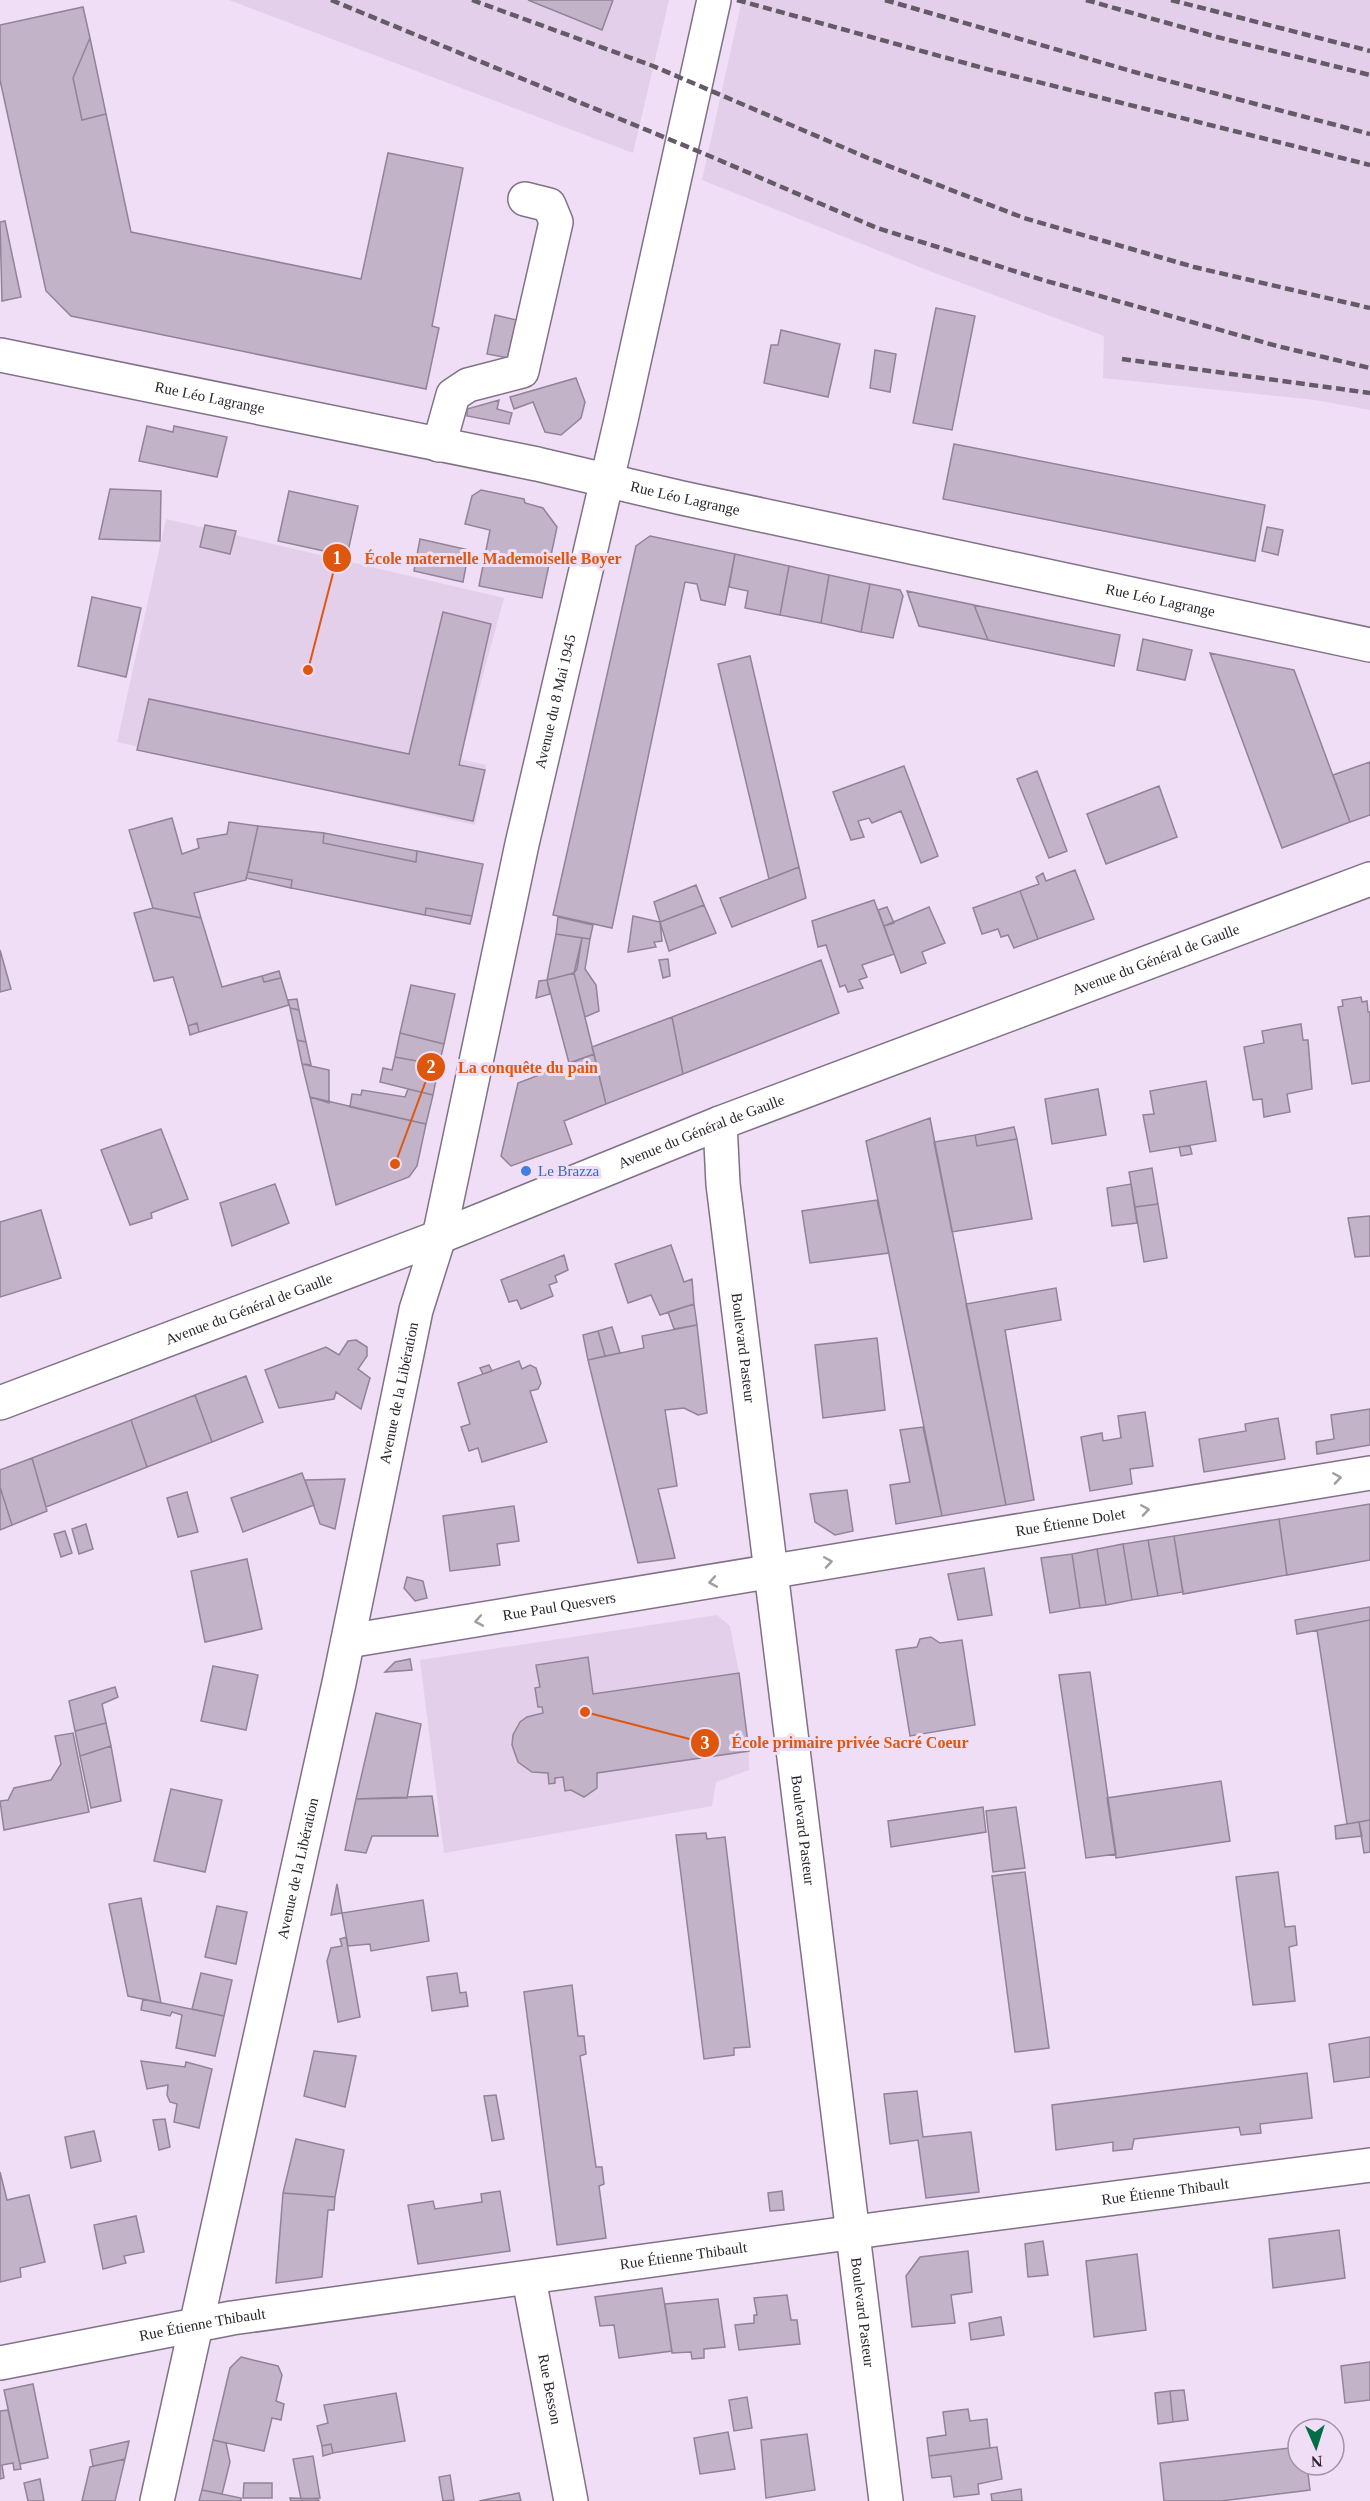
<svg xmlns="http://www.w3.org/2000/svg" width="1370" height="2501" font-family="Georgia,serif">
  <rect width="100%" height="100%" fill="#efdef5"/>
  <path fill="#e3cfea" d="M229 0H669L633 153Z
    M742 0H1370V410L1315 400 1103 378 1104 336 932 272 702 180Z
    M166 519 504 598 460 759 486 765 475 825 117 742Z
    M717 1615 730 1626 739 1673 749 1751V1770L716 1782 712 1806 444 1853 420 1660Z"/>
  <path fill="#c3b3c8" stroke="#928398" stroke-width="1.5" d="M528 0H613L602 30Z
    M83 7 90 38 73 78 82 120 106 114 131 232 361 279 388 153 463 168 432 326 439 328 426 389 71 316 46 291 0 80V25Z
    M90 38 106 114 82 120 73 78Z
    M5 221 21 297 2 301 0 222Z
    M936 308 975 316 952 430 913 423Z
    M495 315 521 321 514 359 487 354Z
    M781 330 840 344 828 397 764 383 771 345H778Z
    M875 350 896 354 890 392 870 388Z
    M576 378 585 402 581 418 561 435 545 432 533 402 514 409 510 397Z
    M499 400 497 409 512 413 509 424 467 416V409Z
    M147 426 173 432 174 426 227 437 217 477 139 461Z
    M954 444 1265 505 1255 561 943 499Z
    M110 489 161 491 160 541 99 539Z
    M481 490 524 499 525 503 543 508 557 527 542 598 479 586 490 530 465 524 472 496Z
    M289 491 358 506 347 556 278 541Z
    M205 525 236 531 230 554 200 547Z
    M1267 527 1283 530 1278 555 1262 551Z
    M650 536 735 554 725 605 701 600 697 584 685 582 612 928 553 915 636 546Z
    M420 539 469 550 463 582 414 571Z
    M735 554 789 566 780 615 745 608 748 591 729 587Z
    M789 566 829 575 821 623 780 615Z
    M829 575 870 584 861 632 821 623Z
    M870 584 900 590 903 596 893 638 861 632Z
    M907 591 974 605 988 640 919 626Z
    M92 597 141 608 126 677 78 666Z
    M974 605 1120 635 1114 666 988 640Z
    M443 612 491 624 459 765 485 770 473 821 137 750 149 699 409 754Z
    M1143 639 1192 650 1185 680 1137 670Z
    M1210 653 1294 670 1350 822 1282 848Z
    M750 656 799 867 769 879 718 664Z
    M1370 762V815L1350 822 1333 775Z
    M904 766 938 856 921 863 901 811 872 823 869 818 858 821 864 837 851 840 833 792Z
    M1037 771 1067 851 1049 858 1017 779Z
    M1159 786 1177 837 1106 864 1087 814Z
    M172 818 182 854 199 848 197 839 227 834 229 822 258 826 246 880 194 893 201 918 153 908 129 830Z
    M258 826 324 833 323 843 416 862 417 851 483 864 472 916 426 908 425 915 291 888 292 880 248 872Z
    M324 833 417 851 416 862 323 843Z
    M799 867 806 898 732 927 720 898Z
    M1075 870 1094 919 1038 939 1020 891 1039 884 1036 877 1043 873 1046 881Z
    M248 872 292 880 291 888 246 878Z
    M696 885 704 905 660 922 654 902Z
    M1020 891 1038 939 1014 948 1008 935 1001 937 998 929 982 934 973 908Z
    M874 900 894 954 862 965 867 977 859 980 863 988 848 992 845 985 840 987 826 945 818 947 812 921Z
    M704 905 716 933 669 951 660 922Z
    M887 907 894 923 884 926 878 910Z
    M929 907 945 943 922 952 926 963 901 973 884 926Z
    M153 908 201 918 222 987 262 976 264 982 281 978 289 1005 199 1032 197 1023 188 1026 173 977 154 981 134 913Z
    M426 908 472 916 470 924 425 915Z
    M633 916 660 922 662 941 654 942 656 947 628 952Z
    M558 917 593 925 590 939 556 934Z
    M556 934 582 938 577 969 574 973 547 980Z
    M582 938 590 939 585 969 596 985 599 1011 585 1017 574 973Z
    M0 950 11 989 0 992Z
    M668 959 670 976 663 978 659 960Z
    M821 960 839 1013 683 1074 672 1017Z
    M279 971 281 978 264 982 262 976Z
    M574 973 594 1054 569 1063 547 980Z
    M547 980 550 994 536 998 539 981Z
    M411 985 455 994 444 1044 400 1033Z
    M1361 997 1362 1002 1367 1001 1368 1012H1370V1081L1352 1084 1338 1007 1343 1006 1342 1000Z
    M297 999 299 1010 290 1008 288 1000Z
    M290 1008 299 1010 306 1042 297 1040Z
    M672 1017 683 1074 606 1104 592 1047Z
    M197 1023 199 1032 190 1035 188 1026Z
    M1301 1024 1303 1040H1308L1312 1089 1287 1094 1290 1112 1264 1117 1262 1099 1253 1100 1244 1047 1264 1043 1262 1031Z
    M400 1033 444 1044 439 1065 395 1057Z
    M297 1040 306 1042 311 1065 302 1064Z
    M594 1054 606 1104 564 1121 572 1144 511 1166 501 1156 518 1083Z
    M395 1057 439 1065 433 1095 380 1082 383 1068 392 1070Z
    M302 1064 329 1070V1103L310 1097Z
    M1206 1081 1216 1141 1150 1152 1143 1115 1154 1114 1150 1091Z
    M408 1089 433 1095 426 1124 350 1107 352 1094 361 1095 362 1090 405 1097Z
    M1098 1089 1106 1135 1052 1144 1045 1099Z
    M310 1097 426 1124 417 1166 409 1177 336 1205Z
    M930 1118 1006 1505 942 1516 866 1141Z
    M1014 1127 1017 1139 977 1146 975 1135Z
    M161 1129 188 1199 151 1213 152 1218 130 1225 101 1150Z
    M975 1135 977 1146 1017 1139 1032 1219 952 1232 934 1142Z
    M1190 1146 1192 1154 1181 1156 1179 1147Z
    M1152 1168 1158 1204 1135 1207 1129 1172Z
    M275 1184 289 1223 232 1246 220 1203Z
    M1131 1184 1137 1223 1112 1226 1107 1188Z
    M877 1200 889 1253 810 1263 802 1211Z
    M1158 1204 1167 1258 1144 1262 1135 1207Z
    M41 1210 61 1278 0 1297V1222Z
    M1370 1216V1256L1355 1257 1348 1218Z
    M671 1245 684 1282 692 1279 694 1304 660 1315 651 1295 628 1303 615 1264Z
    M564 1255 568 1270 555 1276 557 1282 549 1285 553 1296 521 1309 517 1300 509 1302 501 1280Z
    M1056 1288 1061 1320 1005 1330 1034 1500 1006 1505 966 1304Z
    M694 1304 697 1325 674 1329 668 1312Z
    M697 1325 707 1413 698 1415 684 1408 665 1410 677 1486 658 1489 675 1558 638 1563 588 1360 644 1348 642 1336Z
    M612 1327 620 1353 605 1356 598 1331Z
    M598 1331 605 1356 588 1360 583 1335Z
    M877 1338 885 1410 823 1418 815 1345Z
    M356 1340 367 1347V1356L358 1369 370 1378 361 1409 336 1392 334 1399 279 1408 265 1370 326 1347 339 1355 348 1341Z
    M519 1361 522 1369 530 1365 536 1368 541 1383 538 1389 530 1391 547 1442 482 1462 478 1448 469 1451 461 1427 470 1424 458 1383Z
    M489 1365 492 1371 483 1374 480 1368Z
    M246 1376 263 1422 212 1442 195 1395Z
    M195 1395 212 1442 147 1467 131 1420Z
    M1370 1409V1445L1317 1454 1316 1442 1334 1439 1331 1415Z
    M1145 1412 1153 1466 1130 1469 1132 1484 1090 1491 1081 1437 1102 1433 1103 1441 1121 1438 1118 1416Z
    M1278 1418 1285 1459 1204 1472 1199 1439 1246 1431 1245 1424Z
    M131 1420 147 1467 46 1507 32 1458Z
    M923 1427 942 1516 896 1524 890 1485 910 1482 900 1430Z
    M32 1458 47 1511 12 1525 0 1487V1470Z
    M302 1473 314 1505 243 1532 231 1498Z
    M345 1479 335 1529 320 1524 305 1480Z
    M0 1487 12 1525 0 1530Z
    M847 1490 853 1531 835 1535 815 1522 810 1494Z
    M187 1492 198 1532 178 1537 167 1498Z
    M1370 1504V1560L1287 1575 1279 1519Z
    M514 1506 519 1541 497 1544 500 1565 450 1571 443 1516Z
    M1279 1519 1287 1575 1183 1594 1174 1536Z
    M86 1524 93 1549 79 1554 72 1529Z
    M65 1531 72 1553 61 1557 54 1534Z
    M1174 1536 1183 1592 1158 1596 1148 1540Z
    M1148 1540 1158 1596 1132 1600 1123 1544Z
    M1123 1544 1132 1600 1106 1605 1097 1549Z
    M1097 1549 1106 1605 1080 1608 1072 1554Z
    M1072 1554 1080 1608 1050 1613 1041 1558Z
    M247 1559 262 1629 205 1642 191 1571Z
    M984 1568 992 1615 958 1620 948 1574Z
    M407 1577 423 1581 427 1598 415 1601 404 1588Z
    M1370 1607V1620L1297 1634 1295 1620Z
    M1370 1620V1820L1347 1824 1317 1630Z
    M931 1637 940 1643 962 1640 975 1725 910 1736 896 1650 917 1647 920 1639Z
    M588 1657 593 1694 739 1673 749 1751 597 1773V1788L584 1797 571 1790 565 1791 563 1777 555 1778V1783L549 1784 548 1773 532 1772 518 1762 512 1745 513 1735 520 1722 527 1717 543 1713 542 1707H538L535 1688 540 1687 536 1665Z
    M410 1659 412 1670 385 1672 395 1662Z
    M213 1666 258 1675 246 1730 201 1721Z
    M1090 1672 1116 1854 1086 1858 1059 1675Z
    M115 1687 118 1697 102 1704 106 1723 75 1731 69 1701Z
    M376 1713 421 1724 407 1798 356 1799Z
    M106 1723 111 1746 80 1756 75 1731Z
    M73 1733 89 1812 4 1830 0 1801 8 1800 14 1788 51 1780 61 1764 55 1736Z
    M111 1746 121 1801 91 1808 80 1756Z
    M1221 1781 1230 1841 1116 1858 1107 1798Z
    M171 1789 222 1800 205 1872 154 1861Z
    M432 1796 438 1836H372L366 1853 345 1850 356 1799Z
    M983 1807 986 1832 891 1847 888 1821Z
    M1016 1807 1025 1868 993 1872 986 1811Z
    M1370 1820V1852L1364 1853 1359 1822Z
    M1359 1822 1362 1836 1336 1839 1335 1826Z
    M706 1833 707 1839 725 1837 750 2047 734 2048V2055L704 2059 676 1835Z
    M1025 1872 1049 2048 1015 2052 992 1876Z
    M1278 1872 1285 1927 1295 1926 1297 1945 1289 1947 1295 2001 1253 2005 1236 1877Z
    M337 1884 342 1913 331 1915Z
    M141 1898 161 2003 128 1996 109 1904Z
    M423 1900 429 1941 371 1951 370 1944 348 1946 342 1913Z
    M217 1906 247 1912 236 1964 205 1957Z
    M346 1937 360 2017 338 2022 327 1961 331 1948 342 1946 340 1939Z
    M201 1973 232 1980 224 2016 192 2009Z
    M457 1973 460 1993 466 1992 468 2006 432 2011 427 1977Z
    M572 1985 578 2036H584L586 2054 580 2056 596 2167H602L604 2184 599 2186 606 2238 557 2245 524 1992Z
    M143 1999 224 2016 215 2056 176 2048 182 2015 172 2012 170 2016 141 2010Z
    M1370 2037V2077L1334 2082 1329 2044Z
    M314 2051 356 2056 345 2107 304 2096Z
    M141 2061 185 2067 186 2062 212 2069 199 2128 174 2122 177 2104 170 2102 167 2095 168 2085 147 2089Z
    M1307 2073 1312 2118 1260 2124 1261 2133 1241 2135 1239 2127 1134 2139 1132 2149 1113 2151V2142L1056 2150 1052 2105Z
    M917 2091 923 2137 971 2132 979 2192 926 2198 918 2140 890 2144 884 2094Z
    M496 2095 504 2139 492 2141 484 2096Z
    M165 2119 170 2147 159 2150 153 2120Z
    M94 2131 101 2161 71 2168 65 2137Z
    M296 2139 344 2150 335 2197 283 2193Z
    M0 2172 7 2200 29 2195 45 2262 20 2268 21 2277 0 2282Z
    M500 2191 510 2251 418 2264 408 2205 433 2201 435 2209 482 2202 481 2194Z
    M782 2191 784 2210 770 2211 768 2193Z
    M283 2193 335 2197 334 2210H328L322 2277 276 2283Z
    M136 2216 144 2252 124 2256 126 2263 103 2269 94 2225Z
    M1339 2230 1345 2278 1273 2288 1269 2239Z
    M1043 2241 1048 2275 1028 2277 1025 2244Z
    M968 2251 972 2292 951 2295 955 2323 912 2327 906 2276 920 2257Z
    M1137 2254 1146 2330 1094 2337 1086 2261Z
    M662 2288 672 2351 619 2358 614 2325 600 2326 595 2297Z
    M787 2295 791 2320H797L800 2344 739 2350 735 2325 754 2323V2315H757L754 2298Z
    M718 2299 725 2347 704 2349V2358L692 2359 691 2352 672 2353 665 2304Z
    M1001 2317 1004 2335 971 2340 969 2323Z
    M241 2357 278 2366 282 2375 276 2401 284 2404 281 2420 272 2418 264 2451 213 2440 230 2368Z
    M1370 2362V2400L1345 2403 1341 2366Z
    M33 2384 48 2458 20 2464 4 2390Z
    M1184 2390 1188 2420 1173 2422 1170 2391Z
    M1170 2391 1173 2422 1158 2424 1155 2393Z
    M396 2393 405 2441 333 2453 331 2444 322 2446 317 2426 328 2423 324 2405Z
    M747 2397 752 2428 734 2431 729 2400Z
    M968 2409 970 2421 987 2419 990 2448 929 2456 927 2438 946 2435 943 2412Z
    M8 2410 21 2469 14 2470 13 2463 2 2465 4 2478 0 2479V2411Z
    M728 2432 735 2469 700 2474 694 2438Z
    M807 2434 815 2490 766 2498 761 2440Z
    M213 2440 226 2443 230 2462 222 2494 202 2490Z
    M129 2441 125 2459 93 2466 90 2450Z
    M331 2444 333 2453 323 2456 322 2446Z
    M997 2447 1002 2479 978 2484 979 2494 954 2497 951 2476 932 2478 929 2456Z
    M1298 2447V2465H1307L1310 2490 1221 2501H1164L1160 2463Z
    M313 2456 320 2498 301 2499 293 2459Z
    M125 2459 115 2501H82L90 2467Z
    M450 2475 454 2500 443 2501 439 2477Z
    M40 2479 44 2501H28L24 2483Z
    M244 2483H272V2498H243Z
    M1021 2489 1022 2501H992L991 2494Z
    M202 2490 241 2498V2501H199Z
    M519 2493 521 2501H479Z
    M290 2498 318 2499 319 2501H291Z"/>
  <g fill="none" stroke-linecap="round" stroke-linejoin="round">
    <defs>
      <g id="minor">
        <path d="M439 445 453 395 468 385 522 371 556 222 549 205 525 199"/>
        <path id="s1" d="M720 1123 723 1184 886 2501"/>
        <path id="s2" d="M348 1641 1370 1473"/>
        <path id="s3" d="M529 2279 571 2501"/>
        <path id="s4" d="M0 2363 232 2318 892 2227 1370 2165"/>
        <path id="s5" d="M157 2501 339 1683 416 1310 439 1237"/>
      </g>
      <g id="major">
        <path id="s6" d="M0 355 537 464 682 498 1370 645"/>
        <path id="s7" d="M439 1237 522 844 621 420 714 0"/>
        <path id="s8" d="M0 1403 439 1237 720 1123 1370 879"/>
      </g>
    </defs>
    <use href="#minor" stroke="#807286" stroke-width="36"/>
    <use href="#major" stroke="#807286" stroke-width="36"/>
    <use href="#minor" stroke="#fff" stroke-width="33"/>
    <use href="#major" stroke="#fff" stroke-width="33"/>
    <path stroke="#655b68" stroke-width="4.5" stroke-dasharray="9 4.5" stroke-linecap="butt" d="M331 0 705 154 877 228 1043 280 1277 346 1370 368
      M472 0 653 66 868 158 1024 218 1194 267 1370 308
      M737 0 994 71 1370 165
      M885 0 1138 73 1370 134
      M1086 0 1217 37 1370 75
      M1171 0 1370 51
      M1122 359 1370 393"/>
  </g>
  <defs><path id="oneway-chevron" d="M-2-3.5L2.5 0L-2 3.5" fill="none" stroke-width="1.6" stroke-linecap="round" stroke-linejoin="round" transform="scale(1.5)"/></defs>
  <g stroke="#a09da1">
    <use href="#oneway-chevron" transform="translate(1337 1478) rotate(-9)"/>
    <use href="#oneway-chevron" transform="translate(1145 1510) rotate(-9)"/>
    <use href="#oneway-chevron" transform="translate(828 1562) rotate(-9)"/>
    <use href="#oneway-chevron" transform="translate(713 1582) rotate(170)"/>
    <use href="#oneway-chevron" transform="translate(479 1621) rotate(170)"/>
  </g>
  <circle fill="#3f7fe0" stroke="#efdef5" stroke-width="2" cx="526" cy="1171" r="6"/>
  <g text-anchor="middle" stroke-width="6" stroke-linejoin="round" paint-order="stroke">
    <g font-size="15" fill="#2c252e" stroke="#efdef5">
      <text dy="5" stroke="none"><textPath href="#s6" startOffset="214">Rue Léo Lagrange</textPath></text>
      <text dy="5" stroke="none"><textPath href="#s6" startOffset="700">Rue Léo Lagrange</textPath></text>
      <text dy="5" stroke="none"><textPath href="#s6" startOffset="1186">Rue Léo Lagrange</textPath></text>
      <text dy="5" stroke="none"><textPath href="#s7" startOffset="548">Avenue du 8 Mai 1945</textPath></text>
      <text dy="5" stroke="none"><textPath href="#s8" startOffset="1238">Avenue du Général de Gaulle</textPath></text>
      <text dy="5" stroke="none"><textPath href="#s8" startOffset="752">Avenue du Général de Gaulle</textPath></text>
      <text dy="5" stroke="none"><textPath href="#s8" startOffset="266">Avenue du Général de Gaulle</textPath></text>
      <text dy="5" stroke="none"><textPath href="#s1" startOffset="226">Boulevard Pasteur</textPath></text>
      <text dy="5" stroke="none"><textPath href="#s5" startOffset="1134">Avenue de la Libération</textPath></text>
      <text dy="5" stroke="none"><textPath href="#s2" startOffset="732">Rue Étienne Dolet</textPath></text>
      <text dy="5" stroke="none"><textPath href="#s2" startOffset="214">Rue Paul Quesvers</textPath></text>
      <text dy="5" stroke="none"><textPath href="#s1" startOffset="712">Boulevard Pasteur</textPath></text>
      <text dy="5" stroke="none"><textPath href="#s5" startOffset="648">Avenue de la Libération</textPath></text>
      <text dy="5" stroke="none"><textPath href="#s4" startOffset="1178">Rue Étienne Thibault</textPath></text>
      <text dy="5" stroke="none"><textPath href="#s4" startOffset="692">Rue Étienne Thibault</textPath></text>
      <text dy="5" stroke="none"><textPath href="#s1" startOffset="1198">Boulevard Pasteur</textPath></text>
      <text dy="5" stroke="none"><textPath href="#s4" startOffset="206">Rue Étienne Thibault</textPath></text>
      <text dy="5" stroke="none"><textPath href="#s3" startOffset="112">Rue Besson</textPath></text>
    </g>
    <g font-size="15" fill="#366cbe" stroke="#efdef5" text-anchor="start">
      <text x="538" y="1176">Le Brazza</text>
    </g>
  </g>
  <path fill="none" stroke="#df560e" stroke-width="2" d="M308 670L337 558M395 1164L431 1067M585 1712L705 1743"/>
  <g fill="#df560e" stroke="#efdef5" stroke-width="2">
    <circle cx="308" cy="670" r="6"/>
    <circle cx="395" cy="1164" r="6"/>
    <circle cx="585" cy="1712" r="6"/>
    <circle cx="337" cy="558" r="15"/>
    <circle cx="431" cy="1067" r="15"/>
    <circle cx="705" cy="1743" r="15"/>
  </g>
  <g font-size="18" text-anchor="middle" font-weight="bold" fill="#fff">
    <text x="337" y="564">1</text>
    <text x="431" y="1073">2</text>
    <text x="705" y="1749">3</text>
  </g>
  <g font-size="16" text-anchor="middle" font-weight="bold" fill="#df560e" stroke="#efdef5" stroke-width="6" stroke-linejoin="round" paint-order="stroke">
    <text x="493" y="564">École maternelle Mademoiselle Boyer</text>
    <text x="528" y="1073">La conquête du pain</text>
    <text x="850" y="1748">École primaire privée Sacré Coeur</text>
  </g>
  <g transform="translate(1316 2447) rotate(177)"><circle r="28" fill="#efdef5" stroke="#a194a5" stroke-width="1.5"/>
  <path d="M0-4.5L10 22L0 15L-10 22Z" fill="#036e46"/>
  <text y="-9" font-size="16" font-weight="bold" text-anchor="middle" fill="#2c252e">N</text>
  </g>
</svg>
